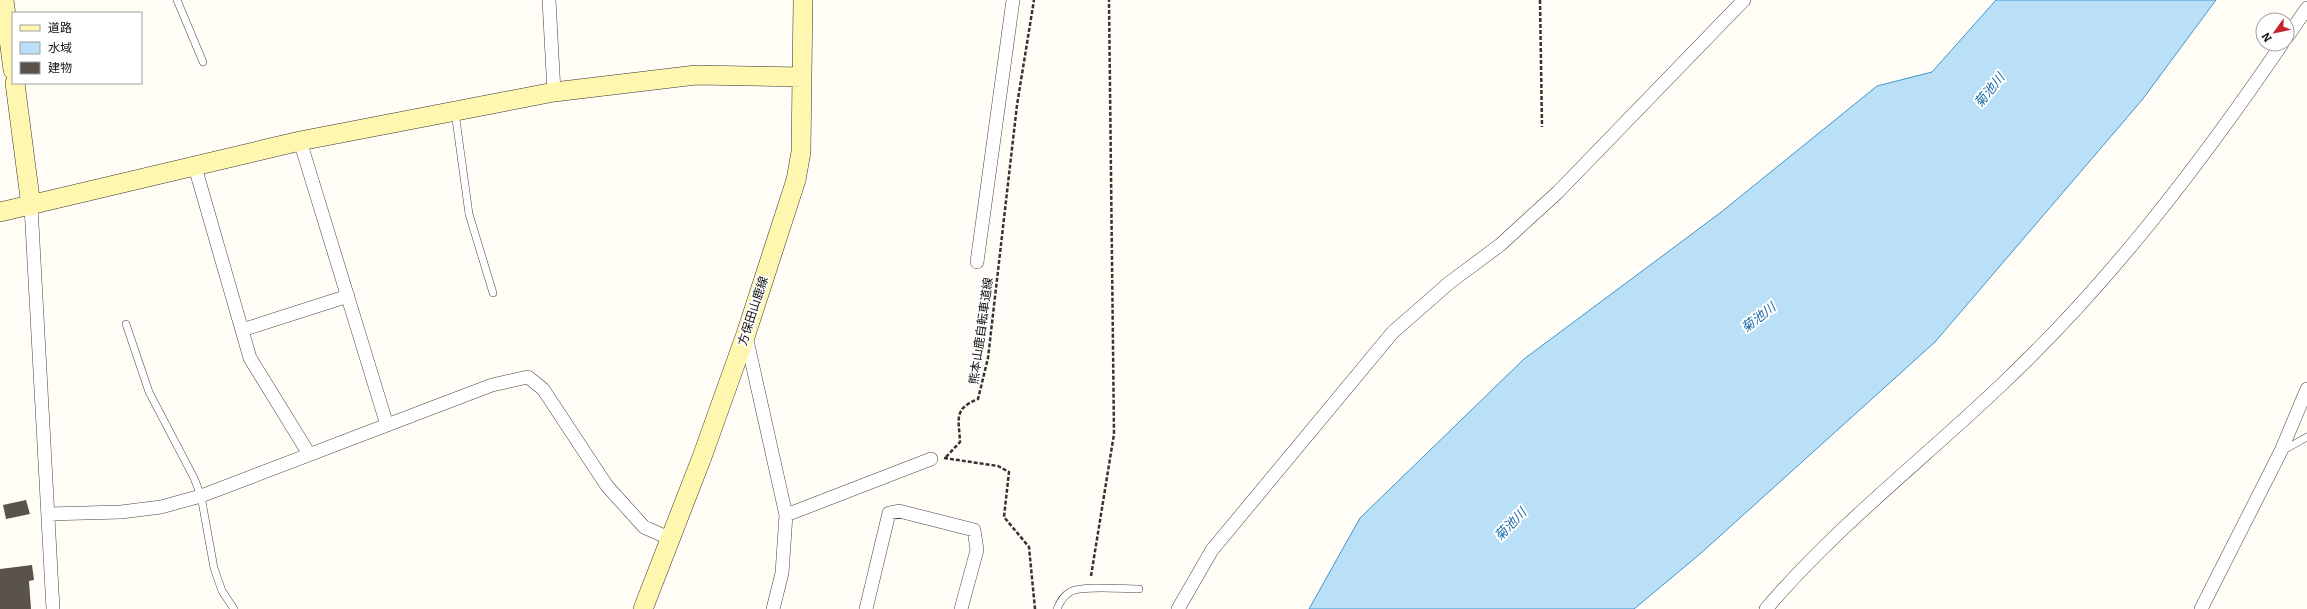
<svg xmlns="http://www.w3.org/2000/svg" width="2307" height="609" font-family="Bitter,'Noto Sans JP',serif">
  <rect width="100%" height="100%" fill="#fffdf5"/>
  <path fill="#b9e0f7" stroke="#3f96cf" d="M1996 0H2216L2142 100 1935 342 1700 554 1634 609H1309L1360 518 1524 359 1720 213 1877 86 1932 72Z"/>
  <path fill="#5a524d" d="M26 500 30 514 6 519 3 505Z
    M32 565 34 580 29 581 31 609H0V569Z"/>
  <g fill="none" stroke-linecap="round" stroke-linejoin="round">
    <defs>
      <path id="lane" d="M177 0 203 62
        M455 112 469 214 493 293
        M126 324 149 392 194 478 201 496 214 568 222 591 234 609
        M2282 451 2307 437
        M1057 609C1060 602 1063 596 1070 592 1081 585 1124 589 1139 589"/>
      <path id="street" d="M549 0 554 92
        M2287 37 2307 8
        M300 141 387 425
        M195 167 250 358 309 454
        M31 206 53 609
        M977 262 1013 0
        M242 330 348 296
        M746 336 786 515 782 573 773 609
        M48 514 121 512 161 507 201 496 492 385 528 377 543 389 607 486 644 527 671 539
        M786 515 931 459
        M866 609 889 513 899 511 974 530 977 550 961 609
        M1178 609 1212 550 1393 332 1449 283 1500 245 1558 192 1744 0
        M1766 609C1836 527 1920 462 1998 388 2107 286 2198 167 2282 44
        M2201 609 2281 451 2307 389"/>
      <path id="secondary" d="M4 0 13 70
        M15 83 31 206
        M0 212 300 141 554 92 696 75 802 77
        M643 609 702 457 746 334 796 180 801 152 803 0"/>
    </defs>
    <use href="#lane" stroke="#444" stroke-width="8"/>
    <use href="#street" stroke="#444" stroke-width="14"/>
    <use href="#secondary" stroke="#333" stroke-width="20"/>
    <path stroke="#333" stroke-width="2.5" stroke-dasharray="4 2" stroke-linecap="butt" d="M1540 0 1542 127
      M946 457 960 442C959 419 953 409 978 399L988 358 1017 105 1034 0
      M944 458 998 466 1009 472 1004 517 1029 547 1035 609
      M1091 576 1114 434 1109 0"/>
    <use href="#lane" stroke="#fff" stroke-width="7"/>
    <use href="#street" stroke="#fff" stroke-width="13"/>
    <use href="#secondary" stroke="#fff6b0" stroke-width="19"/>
  </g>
  <g text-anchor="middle" stroke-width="4" stroke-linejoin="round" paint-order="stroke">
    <g font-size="12" fill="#111" stroke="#fff">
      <text transform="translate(753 311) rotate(-72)" y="4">方保田山鹿線</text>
      <text transform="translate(981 331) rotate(-82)" y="4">熊本山鹿自転車道線</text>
    </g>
    <g font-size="13" font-style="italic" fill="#1768a6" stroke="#fff">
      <text transform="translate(1989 90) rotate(-51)" y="5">菊池川</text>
      <text transform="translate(1758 317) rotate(-38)" y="5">菊池川</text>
      <text transform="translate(1510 524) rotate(-46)" y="5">菊池川</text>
    </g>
  </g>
  <rect x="12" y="12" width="130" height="72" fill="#ffffff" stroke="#a0a0a0"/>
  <rect x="20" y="25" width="20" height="6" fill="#fff6b0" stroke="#a0a0a0"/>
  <text x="48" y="32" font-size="12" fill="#111111">道路</text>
  <rect x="20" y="42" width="20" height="12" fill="#b9e0f7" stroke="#a0a0a0"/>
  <text x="48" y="52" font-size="12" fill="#111111">水域</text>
  <rect x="20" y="62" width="20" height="12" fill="#5a524d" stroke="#a0a0a0"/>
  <text x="48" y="72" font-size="12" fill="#111111">建物</text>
  <g transform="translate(2275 32) rotate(237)"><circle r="19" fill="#ffffff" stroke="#a0a0a0"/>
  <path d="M0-3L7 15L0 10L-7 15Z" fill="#c4262e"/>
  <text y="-6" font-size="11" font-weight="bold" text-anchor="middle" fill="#111111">N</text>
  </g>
</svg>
